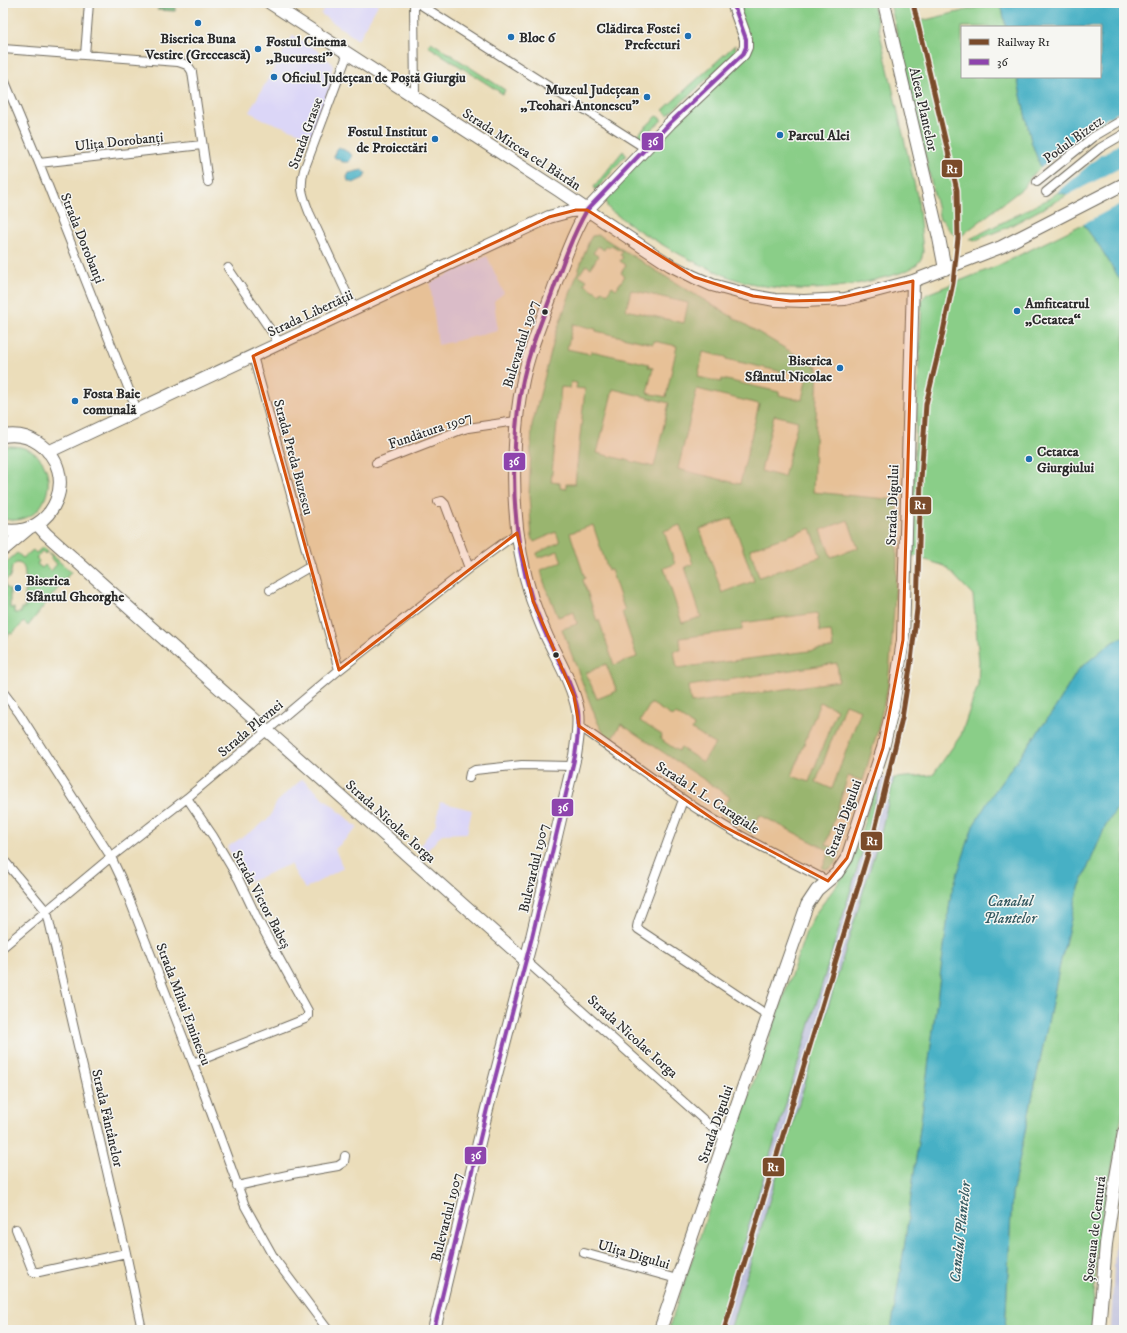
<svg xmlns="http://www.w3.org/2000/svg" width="1127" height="1333" font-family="'IM FELL DW Pica',serif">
  <rect width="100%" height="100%" fill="#f6f6f2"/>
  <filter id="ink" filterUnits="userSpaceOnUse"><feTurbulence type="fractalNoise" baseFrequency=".025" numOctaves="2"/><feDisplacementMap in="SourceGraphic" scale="8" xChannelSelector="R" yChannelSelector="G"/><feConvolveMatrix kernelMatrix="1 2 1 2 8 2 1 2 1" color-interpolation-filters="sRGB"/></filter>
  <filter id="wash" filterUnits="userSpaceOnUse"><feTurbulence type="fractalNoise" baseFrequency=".012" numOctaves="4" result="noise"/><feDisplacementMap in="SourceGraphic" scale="16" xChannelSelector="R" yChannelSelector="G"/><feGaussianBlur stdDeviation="0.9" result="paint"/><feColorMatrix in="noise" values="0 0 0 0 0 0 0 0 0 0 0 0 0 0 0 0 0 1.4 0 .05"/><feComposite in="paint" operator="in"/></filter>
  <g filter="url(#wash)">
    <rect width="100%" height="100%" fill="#ebddba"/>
    <path fill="#dbd6f7" d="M327 3H379L358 40 321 14Z
      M293 35 323 54 322 56 331 62 333 66 331 74 335 73 312 137 265 120 249 112Z
      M487 256 504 293 494 301 498 331 438 345 430 283Z
      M302 779 358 828 335 849 343 868 305 889 290 864 249 882 227 847 258 827 270 817 277 802Z
      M440 802 472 810 467 833 442 834 426 852 419 847 435 826Z"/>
    <path fill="#c1c2dd" d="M881 777 894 778 880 836 730 1330H717L868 833Z
      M1124 1199V1330H1111L1115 1244Z"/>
    <path fill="#8ace88" stroke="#5a7c5a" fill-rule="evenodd" d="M733 3H873L918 200 923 252C921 270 897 274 882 278 833 291 788 294 738 280 729 278 721 273 713 270 692 261 672 251 653 239 638 231 624 220 610 210L607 206 606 201 599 196 743 54Z
      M890 3H916L921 21 996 3H1001L1006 27H962V77H1017L1031 141 1041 168 1032 175 1023 188 961 236C952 236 947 227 943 220H940Z
      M431 42 505 90 503 94 428 46Z
      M735 45 736 49 733 55 668 115 663 110Z
      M657 116 662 120 643 137 639 138 636 136Z
      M623 151 626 155 596 190 594 187Z
      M1058 192 1068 195 1008 227 976 240 970 239 1050 198Z
      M1083 224 1100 247 1124 286V636L1107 646 1078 670 1054 710 994 792 973 827 951 894 905 1242 891 1330H730L880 836 894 778 933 775 961 735 978 685 979 661 973 595 945 566 910 555 922 299 927 294 997 266Z
      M599 235 679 285 818 368 813 492 897 500V565L892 638 888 686 878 729 863 781 848 776 826 845 841 850C838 858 833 873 822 868L830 851 760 815 751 833 720 812 730 797 621 724 611 740 603 732 597 721 562 629 577 624 574 612 558 617 544 582 541 570 562 562 558 551 538 558 537 553 560 542 556 532 534 542 532 537 529 496 532 425 556 333 589 241 592 236ZM611 245 622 251 620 255 623 257 620 261 626 265 621 273 625 276 616 289 612 286 607 294 602 290 600 294 584 284 587 280 579 275 586 265 591 268 598 256 593 253 598 246 604 250 606 246 609 248ZM631 290 688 303 684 323 626 310ZM573 324 596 329V331L653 344 654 341 677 346 666 397 647 393 653 368 648 367 649 364 591 351 590 354 567 349ZM703 352 726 357V359L783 372 784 370 807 375 802 400 779 395V392L722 379 721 382 698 377ZM571 382 577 383 576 388 585 389 575 484H566V489L560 488V483L551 482 561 387 570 388ZM613 389 669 403 654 467 597 453ZM697 389 759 404 740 484 678 469ZM774 415 798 421 784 477 761 471ZM732 518 754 581 722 593 700 529ZM848 520 858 548 831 557 821 530ZM593 525 608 570H611L625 611 622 612 637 657 614 665 599 620 597 621 583 580 585 578 570 533ZM680 525 693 564 685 567 701 617 682 623 664 568 675 564 664 531ZM811 528 821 557 759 577 750 549ZM817 613 820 632 831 631 833 648 677 668 674 651 681 650 680 638 742 630V623ZM837 663 839 681 691 703 688 686ZM606 664 617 691 597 699 586 673ZM820 702 837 709 809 782 792 776ZM651 703 673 717 676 714 694 726 692 730 715 744 703 762 681 748 678 751 660 739 662 735 640 721ZM845 704 861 710 832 789 816 782Z
      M9 446C67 445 57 531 3 519V447Z
      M43 547 71 572 28 626 24 622 12 634 10 633 5 639 6 641 3 644V565L17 553 23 558 33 550 36 553ZM42 551 45 554 47 552 52 556 50 558 57 564 51 571 45 565 42 568 37 564 39 561 36 558ZM16 563C25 563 25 571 25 577L30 581V586L27 590H25V608H21V613H14V608H10V590L5 586V581L10 577 12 567Z
      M878 777H881L868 833 717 1330H668L729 1151 776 1019 806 932 815 914 842 878 853 859Z
      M1124 797V1105L1097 1247 1092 1330H1005L1012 1194 1061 960 1078 890 1105 827Z"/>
    <path fill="#6fb174" stroke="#4d6e50" d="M162 3H177L175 11 157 10Z"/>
    <path fill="#47b0c5" stroke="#396e78" d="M1001 3H1124V286L1100 247 1083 224 1068 195 1058 192 1041 168 1031 141 1017 77H1100V27H1006Z
      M339 147 351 154 352 157 349 162H343L334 157 335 151Z
      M362 170 366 173 364 178 353 183 348 181 347 177 349 173Z
      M1124 636V797L1105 827 1078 890 1061 960 1012 1194 1005 1330H891L905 1242 951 894 973 826 994 792 1054 710 1078 670 1107 646Z"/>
    <path fill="#ebddba" d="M1124 109V141L1106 152 1105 154H1102L1056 193 1039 169 1087 131V128H1090Z
      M1124 166V202L1081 225 1066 196Z"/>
  </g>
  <g filter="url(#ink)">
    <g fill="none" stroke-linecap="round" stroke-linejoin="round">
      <defs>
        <path id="street" d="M414 3 415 97
          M418 3 645 148
          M3 49 178 62C185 64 189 65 192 72L208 182
          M348 53 304 170C299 188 303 196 309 212L354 309
          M85 55 89 3
          M3 77 39 163 137 410
          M39 163 202 145
          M1037 182 1093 137 1124 119
          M1046 192 1100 148 1124 134
          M228 268 280 344
          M253 356 339 670
          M376 463 458 431 468 428 516 421
          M438 502 442 501 445 504 469 568
          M270 590 311 566
          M3 692 19 713 111 857 121 878 193 1063 245 1206 274 1258 328 1330
          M579 726C620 754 660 785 702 812 742 838 785 859 828 881
          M469 778 470 773 475 770 522 765 572 766
          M187 798 213 836 239 880 258 920 308 1011V1016L305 1019 193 1063
          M683 800 638 922 637 927 638 929 769 1016
          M3 859 47 912 126 1253 142 1330
          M3 947 111 857 187 798 339 670 469 568 517 533
          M525 960 725 1139
          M237 1186 292 1174 338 1166 344 1162 345 1156
          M16 1229 33 1272H39L126 1253
          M584 1253 677 1279"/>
        <path id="secondary" d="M270 3 558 190 605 222 670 265 694 277 712 285 753 296 775 300 804 301 845 299 913 281 1001 247 1124 184
          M884 3 939 238 945 269
          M3 436C15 434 28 436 38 443 82 472 54 539 3 530
          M48 452 549 217 571 211 587 210
          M37 524 46 534 525 960
          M3 550 28 529
          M434 1330 487 1109 532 937 575 756C577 741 580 726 578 711 574 689 562 667 552 647 544 632 538 616 532 599 516 549 512 497 515 445 516 425 518 404 522 385 528 353 541 323 552 293 562 265 572 236 587 210L670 123 743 54 746 47V39L733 3
          M660 1330 725 1139 807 905 817 890 837 873 847 858 883 748 893 706 903 640 913 281
          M1099 1330 1106 1244 1116 1177 1124 1132"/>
      </defs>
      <use href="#street" stroke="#6e695d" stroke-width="10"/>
      <use href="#secondary" stroke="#6e695d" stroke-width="14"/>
      <use href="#street" stroke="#fff" stroke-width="8"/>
      <use href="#secondary" stroke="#fff" stroke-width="12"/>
      <defs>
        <path id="bus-1" d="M434 1330 487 1109 532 937 575 756C577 741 580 726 578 711 574 689 562 667 552 647 544 632 538 616 532 599 516 549 512 497 515 445 516 425 518 404 522 385 528 353 541 323 552 293 562 265 572 236 587 210L670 123 743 54 746 47V39L733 3"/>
      </defs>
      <use href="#bus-1" stroke="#f6f6f2" stroke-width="7"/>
      <use href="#bus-1" stroke="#8e44ad" stroke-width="4"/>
      <defs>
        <path id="rail-1" d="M724 1330 874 834 902 718 911 661 917 609 921 479 926 404 940 346 953 283 958 238 957 190 913 3"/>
      </defs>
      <use href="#rail-1" stroke="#f6f6f2" stroke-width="8"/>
      <use href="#rail-1" stroke="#7a4b2a" stroke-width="5"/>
    </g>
  </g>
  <path fill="#d5540f" fill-opacity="0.2" stroke="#d5540f" stroke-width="3" stroke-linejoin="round" d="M576 210H587L694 277 753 296 790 301 830 300 913 281 903 640 883 748 847 858 828 881 723 826 579 726 574 696 533 601 517 533 339 670 253 356 549 217Z"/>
  <g fill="#1f6fb2" stroke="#f6f6f2" stroke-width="1.5">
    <circle cx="198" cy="23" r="4"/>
    <circle cx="688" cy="36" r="4"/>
    <circle cx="511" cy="37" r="4"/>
    <circle cx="258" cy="49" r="4"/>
    <circle cx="274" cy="77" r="4"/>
    <circle cx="647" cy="97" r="4"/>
    <circle cx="780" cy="135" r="4"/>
    <circle cx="435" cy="139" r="4"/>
    <circle cx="1017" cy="311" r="4"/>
    <circle cx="840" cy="368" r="4"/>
    <circle cx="75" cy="401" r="4"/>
    <circle cx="1029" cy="459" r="4"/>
    <circle cx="18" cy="588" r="4"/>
  </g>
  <g fill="#2b2b2b" stroke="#f6f6f2" stroke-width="1.5">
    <circle cx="545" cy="312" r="3.5"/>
    <circle cx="556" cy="655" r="3.5"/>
  </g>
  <g text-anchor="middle" stroke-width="3" stroke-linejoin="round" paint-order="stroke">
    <g font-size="14" font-weight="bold" fill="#2b2b2b" stroke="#f6f6f2" text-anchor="start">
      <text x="680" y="33" text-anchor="end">Clădirea Fostei<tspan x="680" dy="16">Prefecturi</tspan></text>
      <text x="519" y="42">Bloc 6</text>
      <text x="198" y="43" text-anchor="middle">Biserica Buna<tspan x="198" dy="16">Vestire (Grecească)</tspan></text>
      <text x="266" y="46">Fostul Cinema<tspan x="266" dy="16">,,Bucuresti"</tspan></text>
      <text x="282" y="82">Oficiul Județean de Poștă Giurgiu</text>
      <text x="639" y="94" text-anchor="end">Muzeul Județean<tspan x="639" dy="16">„Teohari Antonescu”</tspan></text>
      <text x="427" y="136" text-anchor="end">Fostul Institut<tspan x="427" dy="16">de Proiectări</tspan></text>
      <text x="788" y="140">Parcul Alei</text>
      <text x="1025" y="308">Amfiteatrul<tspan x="1025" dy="16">„Cetatea“</tspan></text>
      <text x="832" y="365" text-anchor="end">Biserica<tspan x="832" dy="16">Sfântul Nicolae</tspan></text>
      <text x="83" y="398">Fosta Baie<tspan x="83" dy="16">comunală</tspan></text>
      <text x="1037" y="456">Cetatea<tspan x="1037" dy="16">Giurgiului</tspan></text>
      <text x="26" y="585">Biserica<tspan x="26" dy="16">Sfântul Gheorghe</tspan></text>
    </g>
    <g font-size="14" fill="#2b2b2b" stroke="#f6f6f2">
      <text transform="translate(924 109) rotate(77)" y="5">Aleea Plantelor</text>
      <text transform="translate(305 133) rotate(-70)" y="5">Strada Grasse</text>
      <text transform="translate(1073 139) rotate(-36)" y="5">Podul Bizetz</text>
      <text transform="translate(119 141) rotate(-6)" y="5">Ulița Dorobanți</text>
      <text transform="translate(522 149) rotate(33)" y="5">Strada Mircea cel Bătrân</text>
      <text transform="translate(83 238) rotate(68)" y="5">Strada Dorobanți</text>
      <text transform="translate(310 313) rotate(-25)" y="5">Strada Libertății</text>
      <text transform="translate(520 344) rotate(-73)" y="5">Bulevardul 1907</text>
      <text transform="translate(430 430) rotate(-19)" y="5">Fundătura 1907</text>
      <text transform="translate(294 457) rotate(75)" y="5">Strada Preda Buzescu</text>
      <text transform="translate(892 505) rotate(-88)" y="5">Strada Digului</text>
      <text transform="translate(250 728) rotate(-40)" y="5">Strada Plevnei</text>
      <text transform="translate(708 797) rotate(33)" y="5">Strada I. L. Caragiale</text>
      <text transform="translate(843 818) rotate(-70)" y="5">Strada Digului</text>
      <text transform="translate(391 821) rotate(42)" y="5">Strada Nicolae Iorga</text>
      <text transform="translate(533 868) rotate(-77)" y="5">Bulevardul 1907</text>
      <text transform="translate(262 899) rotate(62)" y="5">Strada Victor Babeș</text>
      <text transform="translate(184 1004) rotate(69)" y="5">Strada Mihai Eminescu</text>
      <text transform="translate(633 1036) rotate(42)" y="5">Strada Nicolae Iorga</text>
      <text transform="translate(108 1118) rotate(77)" y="5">Strada Fântânelor</text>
      <text transform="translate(715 1124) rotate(-71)" y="5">Strada Digului</text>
      <text transform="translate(446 1217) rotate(-76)" y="5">Bulevardul 1907</text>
      <text transform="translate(1094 1229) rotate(-83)" y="5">Șoseaua de Centură</text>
      <text transform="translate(634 1254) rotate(16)" y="5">Ulița Digului</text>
    </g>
    <g font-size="15" font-style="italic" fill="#355a61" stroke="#f6f6f2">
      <text x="1010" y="906">Canalul<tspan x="1010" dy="17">Plantelor</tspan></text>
      <text transform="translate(960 1232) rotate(-84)" y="5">Canalul Plantelor</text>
    </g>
  </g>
  <g stroke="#f6f6f2" stroke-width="1.5">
    <rect x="641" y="132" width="23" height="19" rx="4" fill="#8e44ad"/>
    <rect x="941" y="159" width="22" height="19" rx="4" fill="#7a4b2a"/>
    <rect x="503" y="452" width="23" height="19" rx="4" fill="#8e44ad"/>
    <rect x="909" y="496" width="23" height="19" rx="4" fill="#7a4b2a"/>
    <rect x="551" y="798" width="23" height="19" rx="4" fill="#8e44ad"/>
    <rect x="860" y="831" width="23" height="20" rx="4" fill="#7a4b2a"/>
    <rect x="464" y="1146" width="23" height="19" rx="4" fill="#8e44ad"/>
    <rect x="762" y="1157" width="23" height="20" rx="4" fill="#7a4b2a"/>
  </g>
  <g font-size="11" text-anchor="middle" font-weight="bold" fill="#fff">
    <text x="653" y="145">36</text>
    <text x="952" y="173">R1</text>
    <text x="514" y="465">36</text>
    <text x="920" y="509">R1</text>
    <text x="563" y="811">36</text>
    <text x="872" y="845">R1</text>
    <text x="476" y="1159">36</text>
    <text x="773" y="1171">R1</text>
  </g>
  <rect width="1127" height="1333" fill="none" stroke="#f6f6f2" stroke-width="16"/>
  <rect x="961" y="26" width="140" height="52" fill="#f6f6f2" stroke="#a5a5a2"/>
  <rect x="969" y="39" width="20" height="6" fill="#7a4b2a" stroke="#a5a5a2"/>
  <text x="997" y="46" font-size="12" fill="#2b2b2b">Railway R1</text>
  <rect x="969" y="59" width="20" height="6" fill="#8e44ad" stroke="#a5a5a2"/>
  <text x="997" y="66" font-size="12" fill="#2b2b2b">36</text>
</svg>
